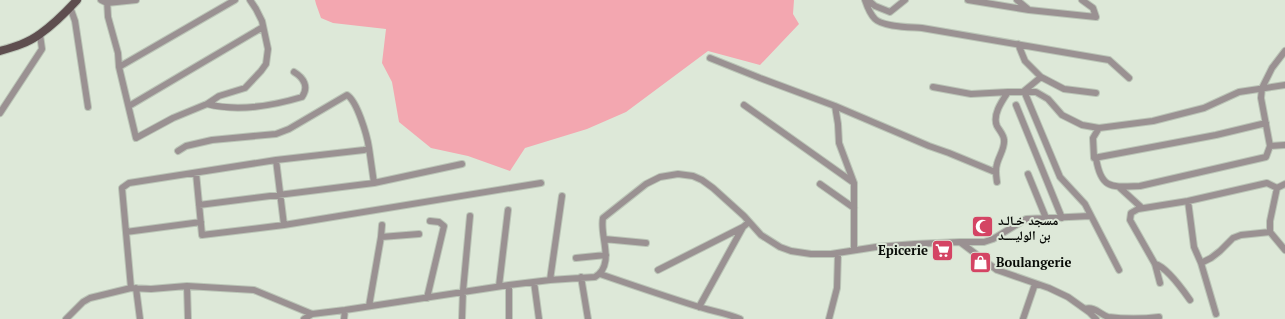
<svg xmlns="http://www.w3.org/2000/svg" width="1285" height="319" font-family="'PT Serif','Noto Naskh Arabic',serif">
  <rect width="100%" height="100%" fill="#dde8d8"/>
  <path fill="#f3a7b0" d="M315 0H794L793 14 799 24 760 65 708 51 626 112 587 129 525 148 510 171 468 156 431 148 399 122 392 82 382 63 386 29 333 23 321 18 316 4Z"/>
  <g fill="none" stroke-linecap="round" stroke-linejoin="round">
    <defs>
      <path id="minor" d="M101 0 107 3 136 0
        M107 0 108 17 118 53 119 67 136 138 173 118 207 104 219 96 245 88 261 71 266 64 268 49 262 21 256 9 250 0
        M865 0C867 6 871 15 875 19 883 27 910 27 922 28L1109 60 1129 78
        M868 0 875 6 890 12 905 0
        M968 0 1029 10 1096 17 1093 8 1082 0
        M1017 0 1028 9
        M70 7 75 21 88 107
        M1018 44 1025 61 1041 77 1024 91
        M710 58 760 78 835 106 929 146 949 153 995 172
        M119 67 235 0
        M1041 77 1064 89 1096 93
        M933 87 971 94 1008 92
        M1024 91 1060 177 1085 204 1119 270
        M207 104C238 112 272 106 302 97 309 87 304 78 294 72
        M744 105 854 183V250
        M1016 105 1062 218
        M129 106 263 27
        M835 106 838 124 839 143 854 183
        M0 113 42 49 40 35
        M1266 123 1216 135 1094 158 1093 138 1099 128 1153 121 1204 108 1239 92 1285 85
        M1270 146 1285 145
        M369 148 374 183
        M1096 158C1101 190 1112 187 1140 186L1266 157 1270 146 1261 98 1262 88 1272 68 1285 51
        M276 160 284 225
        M196 173 202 235 284 225 541 183
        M1028 174 1046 218
        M997 182C996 175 995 170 997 164 999 156 1005 148 1004 140 1004 135 999 130 997 126 992 115 1002 101 1008 92H1036L1048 99 1062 115 1082 125 1099 128
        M820 184 854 208
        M1119 187 1142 208
        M1277 188 1270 221V232L1285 250
        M1188 201 1194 247 1201 263 1216 314
        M199 205 374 183 462 164
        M126 232 201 222
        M381 237 419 234
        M604 239 646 243
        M960 242H984L993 239 1026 219 1090 216
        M576 258 606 255
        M1201 263 1211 258 1220 251 1233 238 1241 235 1270 232
        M1155 264C1167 267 1183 290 1190 300
        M658 270 743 227
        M600 274C632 285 664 296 696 306 711 311 727 313 740 319
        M581 277 588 319
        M550 280 562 196
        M534 282 539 319
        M1160 283 1155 264 1130 220 1131 213 1138 209 1188 201 1267 183 1277 188 1285 184
        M509 285V319
        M187 286 188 319
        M499 286 508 210
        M131 288 122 188 129 183 276 160 364 150 369 148C367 135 357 101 347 95L289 129 276 134 212 140 186 146 178 151
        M136 288 140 319
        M427 298 444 226 439 222 430 221
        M369 306 381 237 382 225
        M699 307 743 227 749 222
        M1085 309C1094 306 1100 314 1108 317 1124 319 1143 319 1159 317
        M66 319 83 302 90 298 131 288 151 289 187 286 254 290 312 314 345 310 509 285 550 280 595 277C616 264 599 236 603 218L646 184 660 177 678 174 693 176 702 180 713 188 744 216 761 235 780 247 791 251 811 254H831L876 247 915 244 960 242 997 270 1049 288 1068 297 1089 312 1096 319
        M304 319 312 314
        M344 319 345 310
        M462 319 463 291 470 216
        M829 319 837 288 838 253
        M1023 319 1035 284"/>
      <path id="major" d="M0 51C14 47 28 43 40 34 54 24 66 12 77 0"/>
    </defs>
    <use href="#minor" stroke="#bbc5b7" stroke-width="8"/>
    <use href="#major" stroke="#bbc5b7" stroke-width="10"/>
    <use href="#minor" stroke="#9a9192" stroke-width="6"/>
    <use href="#major" stroke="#5e4e4f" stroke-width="8"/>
  </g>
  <defs>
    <symbol id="mosque-square" viewBox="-11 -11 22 22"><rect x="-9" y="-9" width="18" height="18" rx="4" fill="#d44464" stroke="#dde8d8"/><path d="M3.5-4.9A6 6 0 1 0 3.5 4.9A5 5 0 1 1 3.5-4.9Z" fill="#fff"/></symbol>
    <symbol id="supermarket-square" viewBox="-11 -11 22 22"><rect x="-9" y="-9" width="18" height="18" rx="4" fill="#d44464" stroke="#dde8d8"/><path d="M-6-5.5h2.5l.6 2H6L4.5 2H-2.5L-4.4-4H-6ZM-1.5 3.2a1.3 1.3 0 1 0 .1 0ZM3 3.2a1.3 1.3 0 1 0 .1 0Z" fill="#fff"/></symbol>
    <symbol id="shop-square" viewBox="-11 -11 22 22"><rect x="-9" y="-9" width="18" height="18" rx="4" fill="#d44464" stroke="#dde8d8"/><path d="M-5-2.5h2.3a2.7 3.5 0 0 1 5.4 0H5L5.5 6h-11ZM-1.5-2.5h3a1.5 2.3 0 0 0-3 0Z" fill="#fff"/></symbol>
  </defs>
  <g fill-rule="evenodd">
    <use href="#mosque-square" x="970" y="214" width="25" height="25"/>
    <use href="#supermarket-square" x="930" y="238" width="25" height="25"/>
    <use href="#shop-square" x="968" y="250" width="25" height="25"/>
  </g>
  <g text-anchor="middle" stroke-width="4" stroke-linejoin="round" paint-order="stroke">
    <g font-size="13" font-weight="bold" fill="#090c08" stroke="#dde8d8" text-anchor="start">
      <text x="998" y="225">مسجد خـالـد<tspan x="998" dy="15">بن الوليــــد</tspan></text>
      <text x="928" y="255" text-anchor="end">Epicerie</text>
      <text x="996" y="267">Boulangerie</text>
    </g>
  </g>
</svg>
